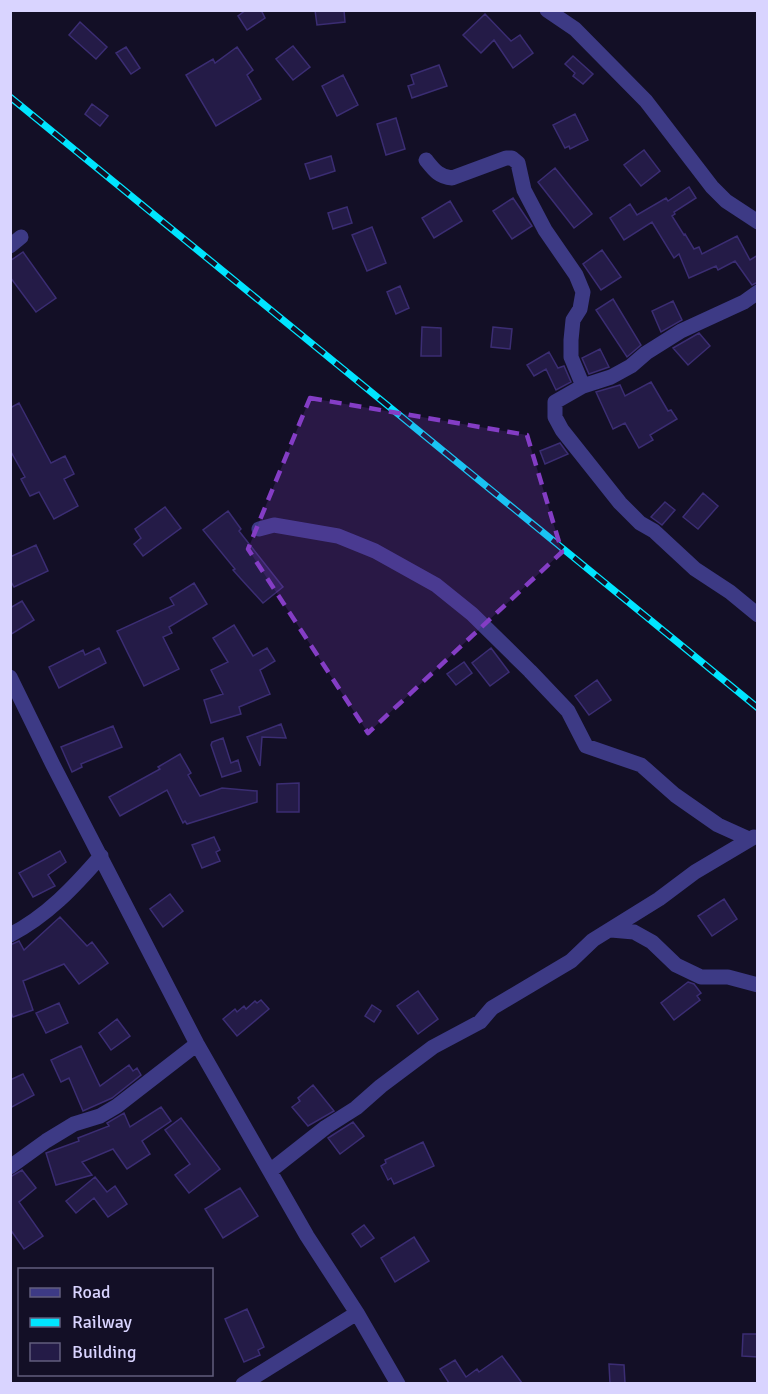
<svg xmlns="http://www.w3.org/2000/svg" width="768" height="1394" font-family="Signika,sans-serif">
  <rect width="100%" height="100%" fill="#130f26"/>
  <path fill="#241b47" stroke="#3b2d73" stroke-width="1.5" d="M246 10H261L265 18 247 30 238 16Z
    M315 10H344L345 22 317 25Z
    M485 14 511 41 520 35 533 53 513 68 494 40 481 53 463 35Z
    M80 22 107 47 96 59 69 35Z
    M293 46 310 67 293 80 276 59Z
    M126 47 140 68 131 74 116 53Z
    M237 47 253 70 247 75 261 99 216 126 186 75 213 59 215 63Z
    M573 56 593 74 583 84 573 76 575 73 565 64Z
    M439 65 447 86 412 98 408 86 414 84 411 75Z
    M343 75 358 105 337 116 322 86Z
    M92 104 108 116 100 126 85 114Z
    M575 114 588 140 570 149 569 146 565 148 553 125Z
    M396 118 405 149 386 155 377 124Z
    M644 150 660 171 641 186 624 165Z
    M331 156 335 171 310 179 305 164Z
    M555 168 592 214 574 228 538 182Z
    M689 187 696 198 674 212 675 214 672 216 684 235 685 234 694 249 699 247 702 254 737 236 750 260 758 255V282L752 285 735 261 718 270 716 266 689 278 679 254 674 258 652 222 624 240 610 218 630 204 637 215 666 198 668 201Z
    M513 198 532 226 512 239 493 211Z
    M450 201 462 221 434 238 422 218Z
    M347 207 352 223 333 229 328 213Z
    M372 227 386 263 367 271 352 235Z
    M602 250 621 277 601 290 583 264Z
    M23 252 56 298 36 312 10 277V261Z
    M400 286 409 308 396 314 387 292Z
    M613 299 641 345 627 357 596 310Z
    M673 301 682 320 661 332 652 311Z
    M422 327 441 328V356H421Z
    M493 327 512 329 510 349 491 347Z
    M699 333 710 346 688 365 673 348Z
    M600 349 609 367 589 374 582 358Z
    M549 352 558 368 564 366 571 382 556 390 546 369 534 376 527 365Z
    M651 382 668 411 671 410 677 419 650 435 653 440 639 448 625 423 613 429 596 392 620 385 625 396Z
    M19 403 51 463 65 456 74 474 64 479 78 506 54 519 39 492 30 496 21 479 25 477 10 450V408Z
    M560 443 568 454 545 464 540 451Z
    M703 493 718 506 698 529 683 517Z
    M665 502 675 510 662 525 651 517Z
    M165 507 181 528 143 556 134 544 141 538 135 529Z
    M228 511 241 529 239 531 283 587 263 603 241 579 233 570 235 569 203 530Z
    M36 545 48 571 14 587 10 580V557Z
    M194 583 207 604 169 627 172 633 163 637 179 669 144 686 117 631 174 605 170 598Z
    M22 601 34 620 10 635V608Z
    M234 625 253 656 267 648 275 661 260 670 270 694 239 707 241 714 211 723 204 700 223 694 211 670 228 662 213 638Z
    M99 648 106 663 59 688 49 667 83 650 85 655Z
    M491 648 509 672 490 686 472 663Z
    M464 662 472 673 456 685 447 674Z
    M597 680 611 700 589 715 575 696Z
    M281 724 286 738 262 737 260 766 247 737Z
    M113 726 122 747 81 764 82 767 72 772 61 747Z
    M223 738 231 763 238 760 241 771 222 777 211 745 212 742Z
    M180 754 191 773 188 775 200 796 222 788 257 791V802L187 824 185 821 183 823 167 790 120 816 109 797 160 769 158 767Z
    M299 783V812H277V784Z
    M214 837 220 850 216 852 220 861 202 868 192 845Z
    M60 851 66 862 48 875 55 886 33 897 19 873Z
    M170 894 183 911 163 927 150 909Z
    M724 899 737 919 712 936 698 916Z
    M60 917 87 946 92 942 108 963 79 984 64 964 23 981 33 1010 13 1017 10 1010V945L19 941 24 950Z
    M688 982 694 984 701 993 697 996 700 1000 674 1020 661 1003Z
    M418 991 438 1019 418 1034 397 1006Z
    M261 1000 269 1009 237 1036 223 1019 235 1009 237 1012 244 1006 246 1009 255 1001 257 1003Z
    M59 1003 68 1023 46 1033 36 1013Z
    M372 1005 381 1011 374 1022 365 1016Z
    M117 1019 130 1036 111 1050 99 1033Z
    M81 1046 100 1086 129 1065 133 1071 137 1068 141 1075 112 1098 83 1111 69 1078 61 1082 51 1060Z
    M23 1074 34 1095 10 1108V1080Z
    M313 1085 334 1111 308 1126 292 1107 300 1101 298 1098Z
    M161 1107 171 1121 142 1141 150 1154 127 1169 113 1149 82 1162 92 1175 56 1185 46 1153 79 1141 78 1138 109 1126 107 1123 124 1113 130 1127Z
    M181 1118 220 1169 189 1193 175 1175 190 1164 165 1130Z
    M353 1122 364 1136 340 1154 328 1138Z
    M423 1142 434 1166 394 1184 391 1178 388 1180 381 1166 386 1163 385 1160Z
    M22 1170 36 1188 19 1202 43 1236 24 1249 10 1229V1177Z
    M95 1177 107 1192 115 1186 127 1204 108 1217 94 1198 76 1213 66 1201Z
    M240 1188 258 1216 223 1238 205 1209Z
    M364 1225 374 1238 361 1247 352 1234Z
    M414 1237 429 1261 395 1282 381 1258Z
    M247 1309 264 1347 258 1350 260 1355 244 1362 225 1319Z
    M743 1334H758V1357L742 1356Z
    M502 1356 522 1383H449L440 1369 455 1360 466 1377 477 1369 479 1372Z
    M609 1364 624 1365 625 1383H610Z"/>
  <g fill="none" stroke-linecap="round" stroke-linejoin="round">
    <path stroke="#3d3a85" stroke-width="15" d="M547 10 575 29 646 101 712 187 726 201 758 222
      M426 160C434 170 439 177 452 178L506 158H512L518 163 524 190 545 230 576 275 583 292 580 309 573 320 571 340V357L583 386
      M10 246 21 237
      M758 292 744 302 681 331 646 353 631 366 611 377 583 386 555 402V417L562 430 620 503 640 523 654 531 695 569 730 592 758 615
      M259 529 274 525 338 536 375 551 436 585 472 614 530 671 568 711 586 746 641 765 675 795 718 825 749 839
      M10 677 53 765 197 1044 307 1236 357 1313 398 1384
      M611 930 634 932 652 942 676 965 701 977H728L758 985
      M10 935C47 916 74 887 101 856
      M10 1167 46 1141 74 1124 100 1116 117 1106 197 1044
      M270 1171 326 1127 356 1108 381 1086 433 1047 480 1022 492 1008 571 961 593 940 659 899 695 872 754 837
      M243 1384 357 1313"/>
    <defs>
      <path id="rail" d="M10 97 758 708"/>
    </defs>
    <use href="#rail" stroke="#00e5ff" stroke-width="7"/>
    <use href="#rail" stroke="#130f26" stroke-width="4.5" stroke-dasharray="14" stroke-linecap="butt"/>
  </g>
  <path fill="#843dc5" fill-opacity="0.2" stroke="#843dc5" stroke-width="4.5" stroke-dasharray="12 8" stroke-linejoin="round" d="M310 398 527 435 562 552 368 733 248 549Z"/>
  <rect width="768" height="1394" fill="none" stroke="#d9d4ff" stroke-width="24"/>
  <rect x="18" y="1268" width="195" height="108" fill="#130f26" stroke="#625e7d" stroke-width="1.5"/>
  <rect x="30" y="1288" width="30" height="9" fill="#3d3a85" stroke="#625e7d" stroke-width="1.5"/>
  <text x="72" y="1298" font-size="18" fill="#d9d4ff">Road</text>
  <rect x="30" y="1318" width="30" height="9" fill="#00e5ff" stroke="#625e7d" stroke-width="1.5"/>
  <text x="72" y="1328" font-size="18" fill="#d9d4ff">Railway</text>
  <rect x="30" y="1343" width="30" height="18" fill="#241b47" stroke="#625e7d" stroke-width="1.5"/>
  <text x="72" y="1358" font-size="18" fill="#d9d4ff">Building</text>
</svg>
